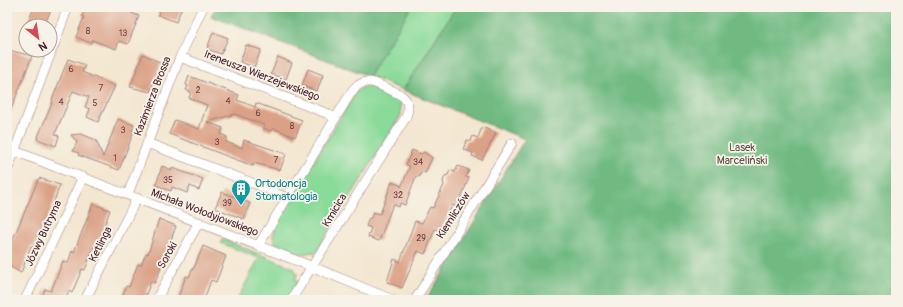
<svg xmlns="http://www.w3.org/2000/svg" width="903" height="307" font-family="Pangolin,sans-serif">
  <rect width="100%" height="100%" fill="#f7f3e8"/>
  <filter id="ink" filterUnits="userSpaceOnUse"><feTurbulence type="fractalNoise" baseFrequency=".025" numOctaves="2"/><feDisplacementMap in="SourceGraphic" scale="8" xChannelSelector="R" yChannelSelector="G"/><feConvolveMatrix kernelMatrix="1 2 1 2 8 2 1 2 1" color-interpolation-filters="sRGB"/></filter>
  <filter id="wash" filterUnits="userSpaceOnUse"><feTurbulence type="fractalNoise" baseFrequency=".012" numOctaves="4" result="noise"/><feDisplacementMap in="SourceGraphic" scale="16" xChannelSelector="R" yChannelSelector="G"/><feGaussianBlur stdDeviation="0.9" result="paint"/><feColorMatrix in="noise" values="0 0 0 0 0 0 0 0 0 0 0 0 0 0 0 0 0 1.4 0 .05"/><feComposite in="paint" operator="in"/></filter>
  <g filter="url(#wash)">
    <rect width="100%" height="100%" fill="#f4e7d1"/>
    <path fill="#8ada99" stroke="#6a7c62" d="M411 7H456L403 90 369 76Z
      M365 86H373L400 97 401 115 315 254 313 252 302 254 275 243 273 236 275 231 273 229 356 92Z
      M222 239 294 268 297 275 295 280 298 282 286 300H237L259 258 221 243Z"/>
    <path fill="#6fba81" stroke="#5c6c56" d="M216 7H411L369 76 211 16Z
      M456 7H896V300H426L525 139 403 90Z"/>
    <g id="blocks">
      <path fill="#dba187" d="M34 7H52L44 26H27Z
        M85 7H117L139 16 128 44 119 41 116 49 92 40 91 43 76 37 84 17 82 16Z
        M161 7H182L176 22 158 15Z
        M213 32 228 38 221 54 207 49Z
        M246 45 261 50 254 67 240 62Z
        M12 51 32 56 7 120V64Z
        M143 54 161 63 150 92 130 87Z
        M278 57 292 63 286 79 271 74Z
        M68 59 85 65 82 72 115 86 98 122 87 117 90 109 85 107 89 97 73 91 55 134 59 136 56 146 37 139 53 101 52 100Z
        M308 69 323 75 317 91 302 86Z
        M189 76 239 95 237 100 255 107 256 103 302 120 295 137 273 128 271 131 263 128 264 125 235 114 207 122 223 128 221 134 227 137 226 142 242 148 244 140 286 154 280 170 254 163 253 166 169 134 175 120 199 129 207 105 189 98 191 92 186 90 188 86 186 85Z
        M118 119 134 125 132 130 134 131 119 170 78 155 79 153 73 151 77 142 71 135 81 134 96 140 103 157Z
        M482 127 496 133 482 160 472 156 473 153 463 149 467 140 471 141 473 136 478 138Z
        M412 150 421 154 424 152 432 158 425 173 422 171 419 177 416 176 405 205 400 203 399 207 393 204 379 241 368 237 371 228 366 226 369 218H371L373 212 380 214 392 182 400 185 401 187 410 166 406 165Z
        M162 166 172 170V168L203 179 199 190 190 186 187 193 172 187 171 191 156 185Z
        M458 166 469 170 466 177 469 178 457 207 452 205 441 231 435 229 425 254 418 251 402 288 387 282 394 259 400 262 415 221 422 223 430 207 433 208 444 185 443 181 445 176 448 175 450 170 455 172Z
        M39 178 60 185 44 228 42 227 34 247 31 246 21 273 7 265V237L13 239Z
        M222 192 250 203 244 219 215 208Z
        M93 204 110 210 97 247 94 246 85 270 82 269 72 293 69 291 66 297 72 300H41L45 289 51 291 63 261 68 263 72 251 74 252Z
        M159 219 176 226 155 283 151 281 144 300H121L126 286 129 287 138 264 141 265 146 253 148 254Z
        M203 246 226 256 216 282 211 280 204 300H177L186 276 189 277 193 268H194Z"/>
    </g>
  </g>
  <g filter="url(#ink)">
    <use href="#blocks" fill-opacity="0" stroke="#9f837e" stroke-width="1"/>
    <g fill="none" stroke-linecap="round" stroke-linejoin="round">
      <defs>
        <path id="minor" d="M180 57 326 113 335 118
          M147 143 268 189 286 198
          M7 148 313 267 393 300
          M7 171 68 7
          M128 194 180 57 203 7
          M258 246 352 91C356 86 361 82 368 82 374 81 381 86 386 88 401 94 413 99 406 117L291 300
          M25 300 83 177
          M85 300 137 198
          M156 300 199 222
          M415 300 512 143"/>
      </defs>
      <use href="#minor" stroke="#9f837e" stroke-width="10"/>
      <use href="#minor" stroke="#fff" stroke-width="9"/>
    </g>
  </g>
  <defs>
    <symbol id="building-pin" viewBox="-11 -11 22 30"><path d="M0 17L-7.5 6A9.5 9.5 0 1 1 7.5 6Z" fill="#0f9aa8" stroke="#f7f3e8"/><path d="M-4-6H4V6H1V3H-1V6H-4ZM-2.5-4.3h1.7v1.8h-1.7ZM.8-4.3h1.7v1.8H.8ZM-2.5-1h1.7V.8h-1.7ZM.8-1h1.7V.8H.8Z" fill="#fff"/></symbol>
  </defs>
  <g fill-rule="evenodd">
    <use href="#building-pin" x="230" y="178" width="22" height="30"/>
  </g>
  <g text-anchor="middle" stroke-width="3.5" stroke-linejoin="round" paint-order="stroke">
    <g font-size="9" fill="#6e4042">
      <text x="88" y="34">8</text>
      <text x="123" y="36">13</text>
      <text x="71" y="72">6</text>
      <text x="101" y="91">7</text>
      <text x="198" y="93">2</text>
      <text x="228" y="104">4</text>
      <text x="61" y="105">4</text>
      <text x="95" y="106">5</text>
      <text x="258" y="116">6</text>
      <text x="292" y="129">8</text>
      <text x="123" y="133">3</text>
      <text x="217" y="145">3</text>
      <text x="115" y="161">1</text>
      <text x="276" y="163">7</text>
      <text x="418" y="165">34</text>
      <text x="168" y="183">35</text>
      <text x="398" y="198">32</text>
      <text x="227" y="206">39</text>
      <text x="421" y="241">29</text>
    </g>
    <g font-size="11" fill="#4a1f2b" stroke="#f7f3e8">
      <text transform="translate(262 75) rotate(21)" y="4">Ireneusza Wierzejewskiego</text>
      <text transform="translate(152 96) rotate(-69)" y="4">Kazimierza Brossa</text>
      <text transform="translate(334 210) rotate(-59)" y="4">Kmicica</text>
      <text transform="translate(205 212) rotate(21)" y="4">Michała Wołodyjowskiego</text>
      <text transform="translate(453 215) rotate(-58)" y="4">Kiemliczów</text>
      <text transform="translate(43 233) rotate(-65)" y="4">Józwy Butryma</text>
      <text transform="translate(100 244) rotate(-63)" y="4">Ketlinga</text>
      <text transform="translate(167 255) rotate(-61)" y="4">Soroki</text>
    </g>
    <g font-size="11" fill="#5a4e46" stroke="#f7f3e8">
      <text x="742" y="151">Lasek<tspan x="742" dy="13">Marceliński</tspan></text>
    </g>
    <g font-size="11" fill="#0d838f" stroke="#f7f3e8" text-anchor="start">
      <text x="255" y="187">Ortodoncja<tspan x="255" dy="13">Stomatologia</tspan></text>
    </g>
  </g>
  <rect width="903" height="307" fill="none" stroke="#f7f3e8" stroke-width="24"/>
  <g transform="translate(38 38) rotate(150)"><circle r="19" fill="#f7f3e8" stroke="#b29e9c"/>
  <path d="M0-3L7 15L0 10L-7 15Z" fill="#d1495b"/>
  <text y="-6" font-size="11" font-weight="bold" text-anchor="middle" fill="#4a1f2b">N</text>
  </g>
</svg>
